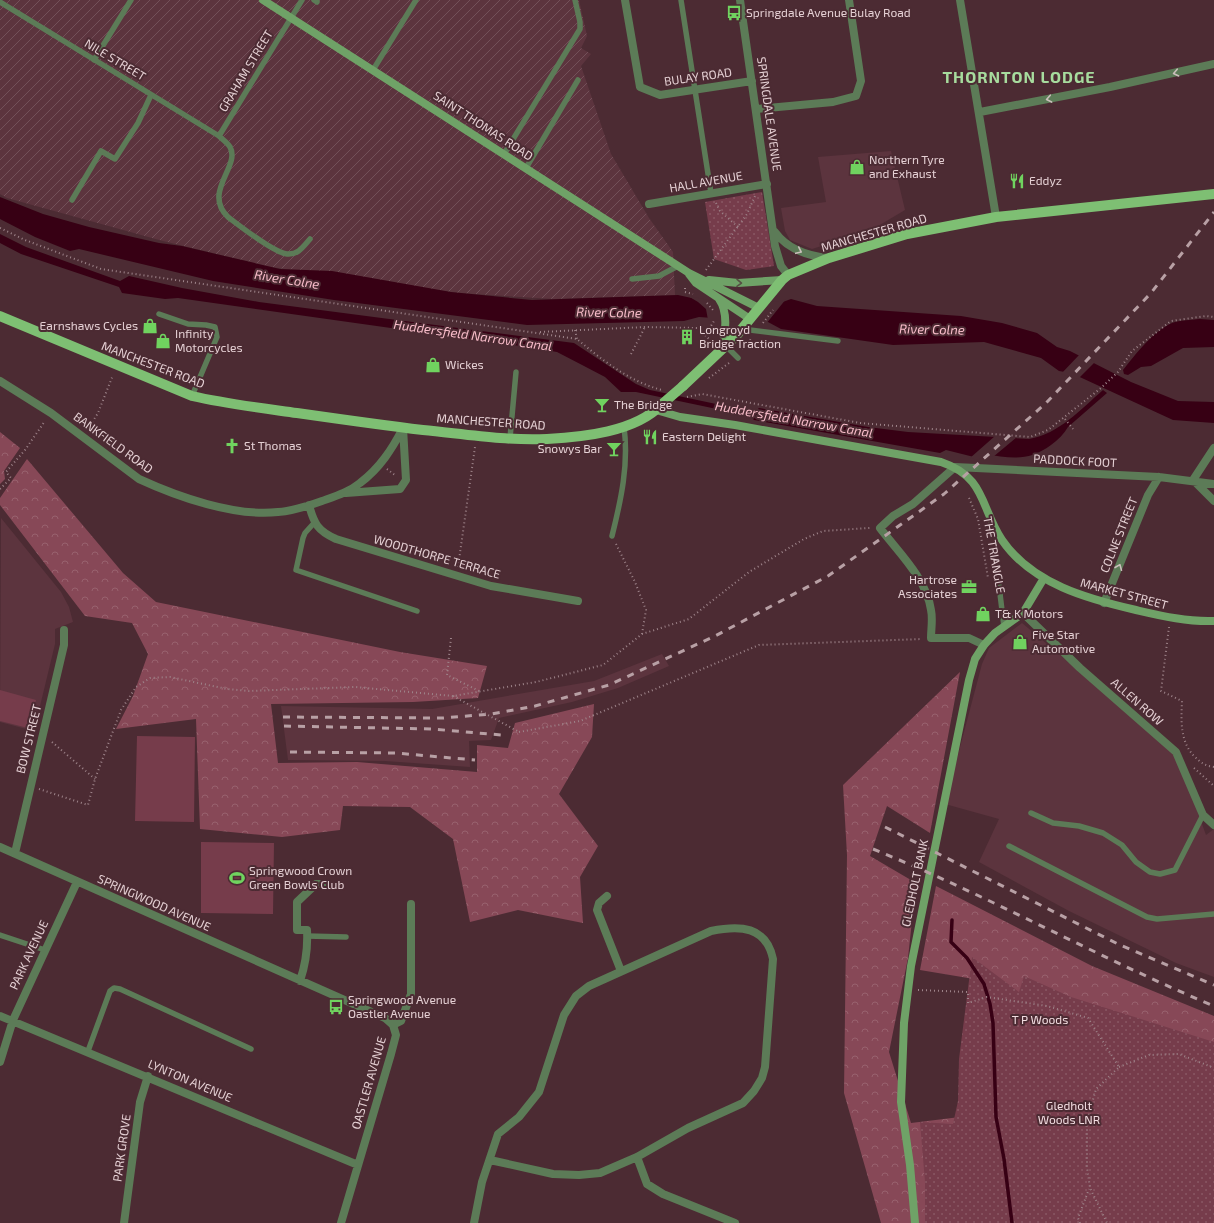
<svg xmlns="http://www.w3.org/2000/svg" width="1214" height="1223" font-family="'Exo 2',sans-serif">
  <defs>
    <pattern id="industrial-furrows" width="10" height="10" patternUnits="userSpaceOnUse"><rect width="10" height="10" fill="#5c343e"/><path d="M-1 1l2-2M0 10L10 0M9 11l2-2" fill="none" stroke="#735059"/></pattern>
    <pattern id="forest-crowns" width="20" height="18" patternUnits="userSpaceOnUse"><rect width="20" height="18" fill="#874857"/><path d="M2 6a3 3 0 1 1 6 0M12 15a3 3 0 1 1 6 0" fill="none" stroke="#98616e"/></pattern>
    <pattern id="park-dots" width="8" height="8" patternUnits="userSpaceOnUse"><rect width="8" height="8" fill="#763c4b"/><path d="M2 2h.1M6 6h.1" fill="none" stroke="#895764" stroke-width="1.8" stroke-linecap="round"/></pattern>
  </defs>
  <rect width="100%" height="100%" fill="#4c2b33"/>
  <path fill="#5c343e" d="M891 151 905 210 878 226V228L812 249 790 240 785 231 781 208 826 202 818 157Z
    M1 518 61 592 69 607 73 622 55 629V644L34 731 0 722Z
    M1022 623 1176 752 1206 835 1214 829V977L1176 963 1069 911 979 862 999 819 945 804 982 664 989 648Z
    M662 654 669 666 618 688 572 702 499 718 491 740 469 741 470 767 385 761 288 760 281 706 432 709 594 681Z"/>
  <path fill="url(#industrial-furrows)" d="M0 0H579L587 36 581 48 591 54 581 66 611 154 649 218 673 252 675 295 554 299 458 293 271 267 163 241 7 198 0 194Z"/>
  <path fill="#763c4b" d="M0 690 36 700 28 728 0 721Z
    M137 736 195 737 194 822 135 821Z
    M201 842 274 843 273 914 201 913Z"/>
  <path fill="url(#forest-crowns)" d="M0 432 20 448 4 471 5 479 0 484Z
    M27 459 123 573 156 602 400 652 487 666 478 698 413 702 271 704 278 763 357 762 477 772V745L508 748 515 723 594 704 592 737 559 794 598 846 580 877 583 923 518 910 470 922 453 839 410 807 343 806 340 830 282 837 200 829 196 719 116 729 133 696 148 654 132 623 85 616 0 505V498Z
    M960 672 930 833 887 806 870 856 916 883 908 958 889 1052 911 1123 960 1117 974 979 920 970 936 886 1092 966 1214 1016V1047L1100 1223H881L844 1093 847 855 843 785Z"/>
  <path fill="url(#park-dots)" d="M762 192 774 266 746 270 714 259 705 202Z
    M972 957 1019 992 1024 976 1071 997 1214 1042V1223H925V1182L920 1122 953 1124 958 1101 959 1059Z"/>
  <path fill="#370014" d="M0 197 43 214 89 227 159 243 182 246 280 269 332 271 451 292 532 300 678 295 723 305 780 303 791 299 817 306 961 316 1002 323 1037 333 1057 347 1070 351 1131 382 1178 401 1214 402V423L1173 420 1071 373 1059 371 1041 358 984 342 893 345 781 329 768 322 699 317 684 321 527 325 334 300 213 281 79 249 70 251 35 237 0 219Z
    M0 234 26 247 120 281 129 276 182 288 259 302 574 343 636 384 650 390 754 412 759 408 868 427 908 432 1029 439C1059 434 1081 409 1103 390L1107 393 1068 427C1064 434 1058 440 1051 445 1028 462 1011 458 984 454L978 458 946 450 940 453 754 420 750 416 636 392H621L605 377 584 366 557 352 534 348 178 298 165 299 122 293 119 287 21 254 0 243Z
    M1200 319 1214 320V347L1183 348 1151 366 1141 367 1128 375 1124 374 1123 370C1136 354 1152 332 1172 323 1180 320 1191 320 1200 319Z"/>
  <path fill="#4c2b33" d="M688 296 724 303 780 301 786 299 766 324 708 320 706 309 698 302Z
    M1080 354 1095 362 1078 379 1061 374Z
    M995 436 1017 437 993 457 984 456 978 460 970 458Z"/>
  <g fill="none" stroke-linecap="round" stroke-linejoin="round">
    <path stroke="#370014" stroke-width="3.5" d="M952 920 951 942 967 958 984 984 990 1004 993 1023 996 1117 1004 1159 1012 1223"/>
    <path stroke="#9e848a" stroke-width="2" stroke-dasharray="1 3" stroke-linecap="butt" d="M716 203 720 211 738 227
      M0 228 25 240 101 269 577 339C602 360 630 382 662 390
      M706 270 747 214 755 196
      M685 288V292L693 294
      M707 303 713 310
      M763 323 773 310
      M575 330 577 339
      M540 332 645 327 698 328 713 343
      M705 336 714 321
      M742 349 751 339
      M631 354 645 327
      M709 378 729 363
      M687 397 702 394 860 423 1030 437 1048 430 1101 388 1118 372 1132 351 1171 321 1206 316 1214 317
      M1065 419 1073 429
      M88 429 98 413 113 375
      M387 469 396 476
      M0 489 11 478 6 472 25 450 45 421
      M969 498 978 519 988 578
      M616 544 635 582 646 610 642 634
      M458 567 475 447
      M1169 627 1161 691 1182 701C1181 722 1180 742 1195 757 1201 763 1206 766 1214 767
      M451 638 447 675 479 691
      M519 732 580 721 759 645 922 639
      M52 742 95 779
      M1194 768 1214 786
      M39 789 88 805 95 779 121 710 136 687 150 678 170 677 227 689 249 691 355 687 453 696 536 682 603 665 642 634 689 619 749 572 804 539 823 531 870 528
      M918 990 968 992V1003L987 997 1047 1006 1088 1018 1119 1067 1096 1089 1087 1121V1167L1090 1188 1107 1223
      M1119 1067 1149 1055 1179 1054 1214 1068
      M1080 1223 1078 1218 1089 1189"/>
    <path stroke="#5c7b57" stroke-width="5.5" d="M314 0 317 2
      M681 0 711 193
      M0 2 219 136C222 139 228 143 230 147 241 166 202 192 228 217 240 226 274 253 287 254 298 255 303 247 310 239
      M94 60 131 0
      M373 70 416 0
      M219 136 302 0
      M504 154 580 29V22L575 0
      M526 168 578 80
      M72 200 101 151 115 159 138 123 151 95
      M632 279 659 276 678 266
      M159 314 188 324 206 325 215 327 217 337 192 396
      M742 329 838 341
      M726 346 738 358
      M510 438 516 372
      M314 523 305 533 303 538 296 570 417 611
      M612 536C621 500 629 464 624 427
      M998 577 1004 627
      M1031 813 1053 823 1079 826 1103 833 1122 845 1136 862 1150 872 1160 874 1175 870 1203 815
      M1009 846 1147 917 1157 919 1214 914
      M0 935 45 950
      M307 936 346 937
      M88 1051 110 991 114 988 120 989 251 1049"/>
    <path stroke="#5c7b57" stroke-width="8" d="M625 0 640 87 660 95 752 81
      M740 0 775 246 781 266 788 275
      M960 0 996 217
      M757 109 833 102 856 96 861 81 849 0
      M980 112 1110 87 1214 64
      M649 204 767 184
      M775 232C788 250 808 256 829 258
      M0 381 51 413 139 479C178 497 235 517 278 512 293 511 308 506 322 501 336 496 349 492 360 483 380 468 392 449 403 428
      M1193 480 1214 448
      M1193 480 1214 501
      M346 493 400 489 406 480 403 428
      M309 505C314 524 318 531 336 539L491 586 578 601
      M1104 603 1148 495 1159 477
      M1023 613 1080 668 1176 752 1203 815 1214 825
      M984 645 969 638H931C931 629 933 619 931 610 926 578 899 553 880 528L893 516 913 504 955 467 1159 477 1214 484
      M0 847 385 1018 393 1025
      M15 853 64 645V630
      M607 896 599 903 597 910 621 971
      M300 981C306 963 308 948 307 930H297V902L316 884H326
      M0 1016 358 1165
      M393 1025 401 1021 411 994V904
      M0 1062 13 1020 77 882
      M637 1157 647 1184 663 1194 735 1223
      M124 1223 140 1102 148 1076
      M341 1223 391 1054 396 1035 393 1025
      M474 1223 482 1182 498 1134 519 1117 539 1092 564 1015 576 996 589 986 711 931C740 925 766 926 773 959L765 1067 762 1078 754 1091 743 1103 688 1128 637 1157 600 1173 579 1175 553 1174 490 1160"/>
    <path stroke="#6fa267" stroke-width="8" d="M263 0 689 273 759 308
      M689 274 696 283 750 319
      M709 280 738 283 782 280
      M719 299C729 313 725 336 721 351
      M656 410 680 417 735 425 941 462C986 477 980 507 1002 540 1032 584 1088 599 1136 610 1162 616 1187 622 1214 621
      M915 1223 910 1165 901 1102 904 1023 911 966 969 680 975 659 984 645 995 633 1023 613 1044 578"/>
    <path stroke="#7ebf73" stroke-width="10" d="M0 316 192 396C227 404 261 408 297 413 339 419 381 425 423 430 464 434 506 441 547 439 583 437 635 432 661 405
      M683 386 736 336 782 280 788 275 829 258 907 234 996 217 1214 194"/>
    <path stroke="#b8a0a5" stroke-width="3" stroke-dasharray="7 7" stroke-linecap="butt" d="M283 717 443 718 491 714 535 706 609 685 715 636 828 576 944 494 1046 403 1151 293 1214 212
      M284 726 432 729 501 735
      M290 752 395 753 475 760
      M885 827 1118 944 1214 985
      M873 849C989 896 1099 958 1214 1006"/>
    <path stroke="#9e848a" stroke-width="2" stroke-dasharray="1 3" stroke-linecap="butt" d="M453 696 519 732"/>
    <path stroke="#7ebf73" stroke-width="10" d="M661 405 683 386"/>
  </g>
  <defs><path id="oneway-chevron" d="M-2-3.5L2.5 0L-2 3.5" fill="none" stroke-width="1.6" stroke-linecap="round" stroke-linejoin="round"/></defs>
  <g stroke="#cabfbb">
    <use href="#oneway-chevron" transform="translate(1176 73) rotate(168)"/>
    <use href="#oneway-chevron" transform="translate(1049 99) rotate(169)"/>
    <use href="#oneway-chevron" transform="translate(799 251) rotate(25)"/>
    <use href="#oneway-chevron" transform="translate(1119 567) rotate(-68)"/>
  </g>
  <use stroke="#564f43" href="#oneway-chevron" transform="translate(739 283) rotate(1)"/>
  <defs>
    <symbol id="bus-bare" viewBox="-9 -9 18 18"><path d="M-5-6H5V4H4V6H2V4H-2V6H-4V4H-5ZM-3.5-4V0h7V-4ZM-3.5 1.2v1.5H-2V1.2ZM2 1.2v1.5H3.5V1.2Z" fill="#70d35f" stroke="#4c2b33" stroke-width="2.5" paint-order="stroke"/></symbol>
    <symbol id="shop-bare" viewBox="-9 -9 18 18"><path d="M-5-2.5h2.3a2.7 3.5 0 0 1 5.4 0H5L5.5 6h-11ZM-1.5-2.5h3a1.5 2.3 0 0 0-3 0Z" fill="#70d35f" stroke="#4c2b33" stroke-width="2.5" paint-order="stroke"/></symbol>
    <symbol id="restaurant-bare" viewBox="-9 -9 18 18"><path d="M-5-6h1v4h1v-4h1v4h1v-4h1v5L-1.5 .5V6h-2V.5L-5-1ZM5-6V6H3V1.5H1.5Q1.5-4 5-6Z" fill="#70d35f" stroke="#4c2b33" stroke-width="2.5" paint-order="stroke"/></symbol>
    <symbol id="building-bare" viewBox="-9 -9 18 18"><path d="M-4-6H4V6H1V3H-1V6H-4ZM-2.5-4.3h1.7v1.8h-1.7ZM.8-4.3h1.7v1.8H.8ZM-2.5-1h1.7V.8h-1.7ZM.8-1h1.7V.8H.8Z" fill="#70d35f" stroke="#4c2b33" stroke-width="2.5" paint-order="stroke"/></symbol>
    <symbol id="bar-bare" viewBox="-9 -9 18 18"><path d="M-6-5H6L.8 .8V4.5H3.5V6h-7V4.5H-.8V.8Z" fill="#70d35f" stroke="#4c2b33" stroke-width="2.5" paint-order="stroke"/></symbol>
    <symbol id="church-bare" viewBox="-9 -9 18 18"><path d="M-1.2-6h2.4v3.5h3.3v2.4h-3.3V6h-2.4V-.1h-3.3v-2.4h3.3Z" fill="#70d35f" stroke="#4c2b33" stroke-width="2.5" paint-order="stroke"/></symbol>
    <symbol id="office-bare" viewBox="-9 -9 18 18"><path d="M-6-3h4V-5.5h4V-3h4V5H-6ZM-1-4.5V-3h2v-1.5ZM-6 0V1H6V0Z" fill="#70d35f" stroke="#4c2b33" stroke-width="2.5" paint-order="stroke"/></symbol>
    <symbol id="stadium-bare" viewBox="-9 -9 18 18"><path d="M0-5a6.5 5 0 1 0 0 10a6.5 5 0 1 0 0-10ZM-3.5-1.8h7v3.6h-7Z" fill="#70d35f" stroke="#4c2b33" stroke-width="2.5" paint-order="stroke"/></symbol>
  </defs>
  <g fill-rule="evenodd">
    <use href="#bus-bare" x="723" y="2" width="22" height="22"/>
    <use href="#shop-bare" x="846" y="156" width="22" height="22"/>
    <use href="#restaurant-bare" x="1006" y="170" width="22" height="22"/>
    <use href="#shop-bare" x="139" y="315" width="22" height="22"/>
    <use href="#building-bare" x="676" y="326" width="22" height="22"/>
    <use href="#shop-bare" x="152" y="330" width="22" height="22"/>
    <use href="#shop-bare" x="422" y="354" width="22" height="22"/>
    <use href="#bar-bare" x="591" y="394" width="22" height="22"/>
    <use href="#restaurant-bare" x="639" y="426" width="22" height="22"/>
    <use href="#church-bare" x="221" y="435" width="22" height="22"/>
    <use href="#bar-bare" x="603" y="438" width="22" height="22"/>
    <use href="#office-bare" x="958" y="576" width="22" height="22"/>
    <use href="#shop-bare" x="972" y="603" width="22" height="22"/>
    <use href="#shop-bare" x="1009" y="631" width="22" height="22"/>
    <use href="#stadium-bare" x="226" y="867" width="22" height="22"/>
    <use href="#bus-bare" x="325" y="996" width="22" height="22"/>
  </g>
  <g text-anchor="middle" stroke-width="4" stroke-linejoin="round" paint-order="stroke">
    <g font-size="12" fill="#e5d0d4" stroke="#4c2b33" text-anchor="start">
      <text x="746" y="17">Springdale Avenue Bulay Road</text>
      <text x="869" y="164">Northern Tyre<tspan x="869" dy="14">and Exhaust</tspan></text>
      <text x="1029" y="185">Eddyz</text>
      <text x="138" y="330" text-anchor="end">Earnshaws Cycles</text>
      <text x="699" y="334">Longroyd<tspan x="699" dy="14">Bridge Traction</tspan></text>
      <text x="175" y="338">Infinity<tspan x="175" dy="14">Motorcycles</tspan></text>
      <text x="445" y="369">Wickes</text>
      <text x="614" y="409">The Bridge</text>
      <text x="662" y="441">Eastern Delight</text>
      <text x="244" y="450">St Thomas</text>
      <text x="602" y="453" text-anchor="end">Snowys Bar</text>
      <text x="957" y="584" text-anchor="end">Hartrose<tspan x="957" dy="14">Associates</tspan></text>
      <text x="995" y="618">T&amp; K Motors</text>
      <text x="1032" y="639">Five Star<tspan x="1032" dy="14">Automotive</tspan></text>
      <text x="249" y="875">Springwood Crown<tspan x="249" dy="14">Green Bowls Club</tspan></text>
      <text x="348" y="1004">Springwood Avenue<tspan x="348" dy="14">Oastler Avenue</tspan></text>
    </g>
    <g font-size="12" fill="#e5d0d4" stroke="#4c2b33">
      <text transform="translate(115 60) rotate(31)" y="4">NILE STREET</text>
      <text transform="translate(246 71) rotate(-59)" y="4">GRAHAM STREET</text>
      <text transform="translate(698 77) rotate(-8)" y="4">BULAY ROAD</text>
      <text transform="translate(769 114) rotate(82)" y="4">SPRINGDALE AVENUE</text>
      <text transform="translate(483 126) rotate(33)" y="4">SAINT THOMAS ROAD</text>
      <text transform="translate(706 182) rotate(-10)" y="4">HALL AVENUE</text>
      <text transform="translate(874 233) rotate(-16)" y="4">MANCHESTER ROAD</text>
      <text transform="translate(153 365) rotate(21)" y="4">MANCHESTER ROAD</text>
      <text transform="translate(491 422) rotate(4)" y="4">MANCHESTER ROAD</text>
      <text transform="translate(113 443) rotate(36)" y="4">BANKFIELD ROAD</text>
      <text transform="translate(1075 461) rotate(3)" y="4">PADDOCK FOOT</text>
      <text transform="translate(1119 535) rotate(-68)" y="4">COLNE STREET</text>
      <text transform="translate(994 555) rotate(80)" y="4">THE TRIANGLE</text>
      <text transform="translate(437 557) rotate(16)" y="4">WOODTHORPE TERRACE</text>
      <text transform="translate(1124 594) rotate(15)" y="4">MARKET STREET</text>
      <text transform="translate(1137 702) rotate(41)" y="4">ALLEN ROW</text>
      <text transform="translate(29 739) rotate(-76)" y="4">BOW STREET</text>
      <text transform="translate(915 883) rotate(-78)" y="4">GLEDHOLT BANK</text>
      <text transform="translate(154 903) rotate(24)" y="4">SPRINGWOOD AVENUE</text>
      <text transform="translate(29 955) rotate(-65)" y="4">PARK AVENUE</text>
      <text transform="translate(190 1081) rotate(23)" y="4">LYNTON AVENUE</text>
      <text transform="translate(369 1083) rotate(-74)" y="4">OASTLER AVENUE</text>
      <text transform="translate(122 1148) rotate(-82)" y="4">PARK GROVE</text>
    </g>
    <g font-size="12" fill="#f2dde1" stroke="#4c2b33">
      <text x="1040" y="1024">T P Woods</text>
      <text x="1069" y="1110">Gledholt<tspan x="1069" dy="14">Woods LNR</tspan></text>
    </g>
    <g font-size="13" font-style="italic" fill="#f9bdca" stroke="#4c2b33">
      <text transform="translate(287 279) rotate(9)" y="5">River Colne</text>
      <text transform="translate(609 312) rotate(1)" y="5">River Colne</text>
      <text transform="translate(932 329) rotate(1)" y="5">River Colne</text>
      <text transform="translate(473 335) rotate(8)" y="5">Huddersfield Narrow Canal</text>
      <text transform="translate(794 419) rotate(10)" y="5">Huddersfield Narrow Canal</text>
    </g>
    <g font-size="16" font-weight="bold" letter-spacing="1" fill="#a7dc9e" stroke="#4c2b33">
      <text x="1019" y="83">THORNTON LODGE</text>
    </g>
  </g>
</svg>
